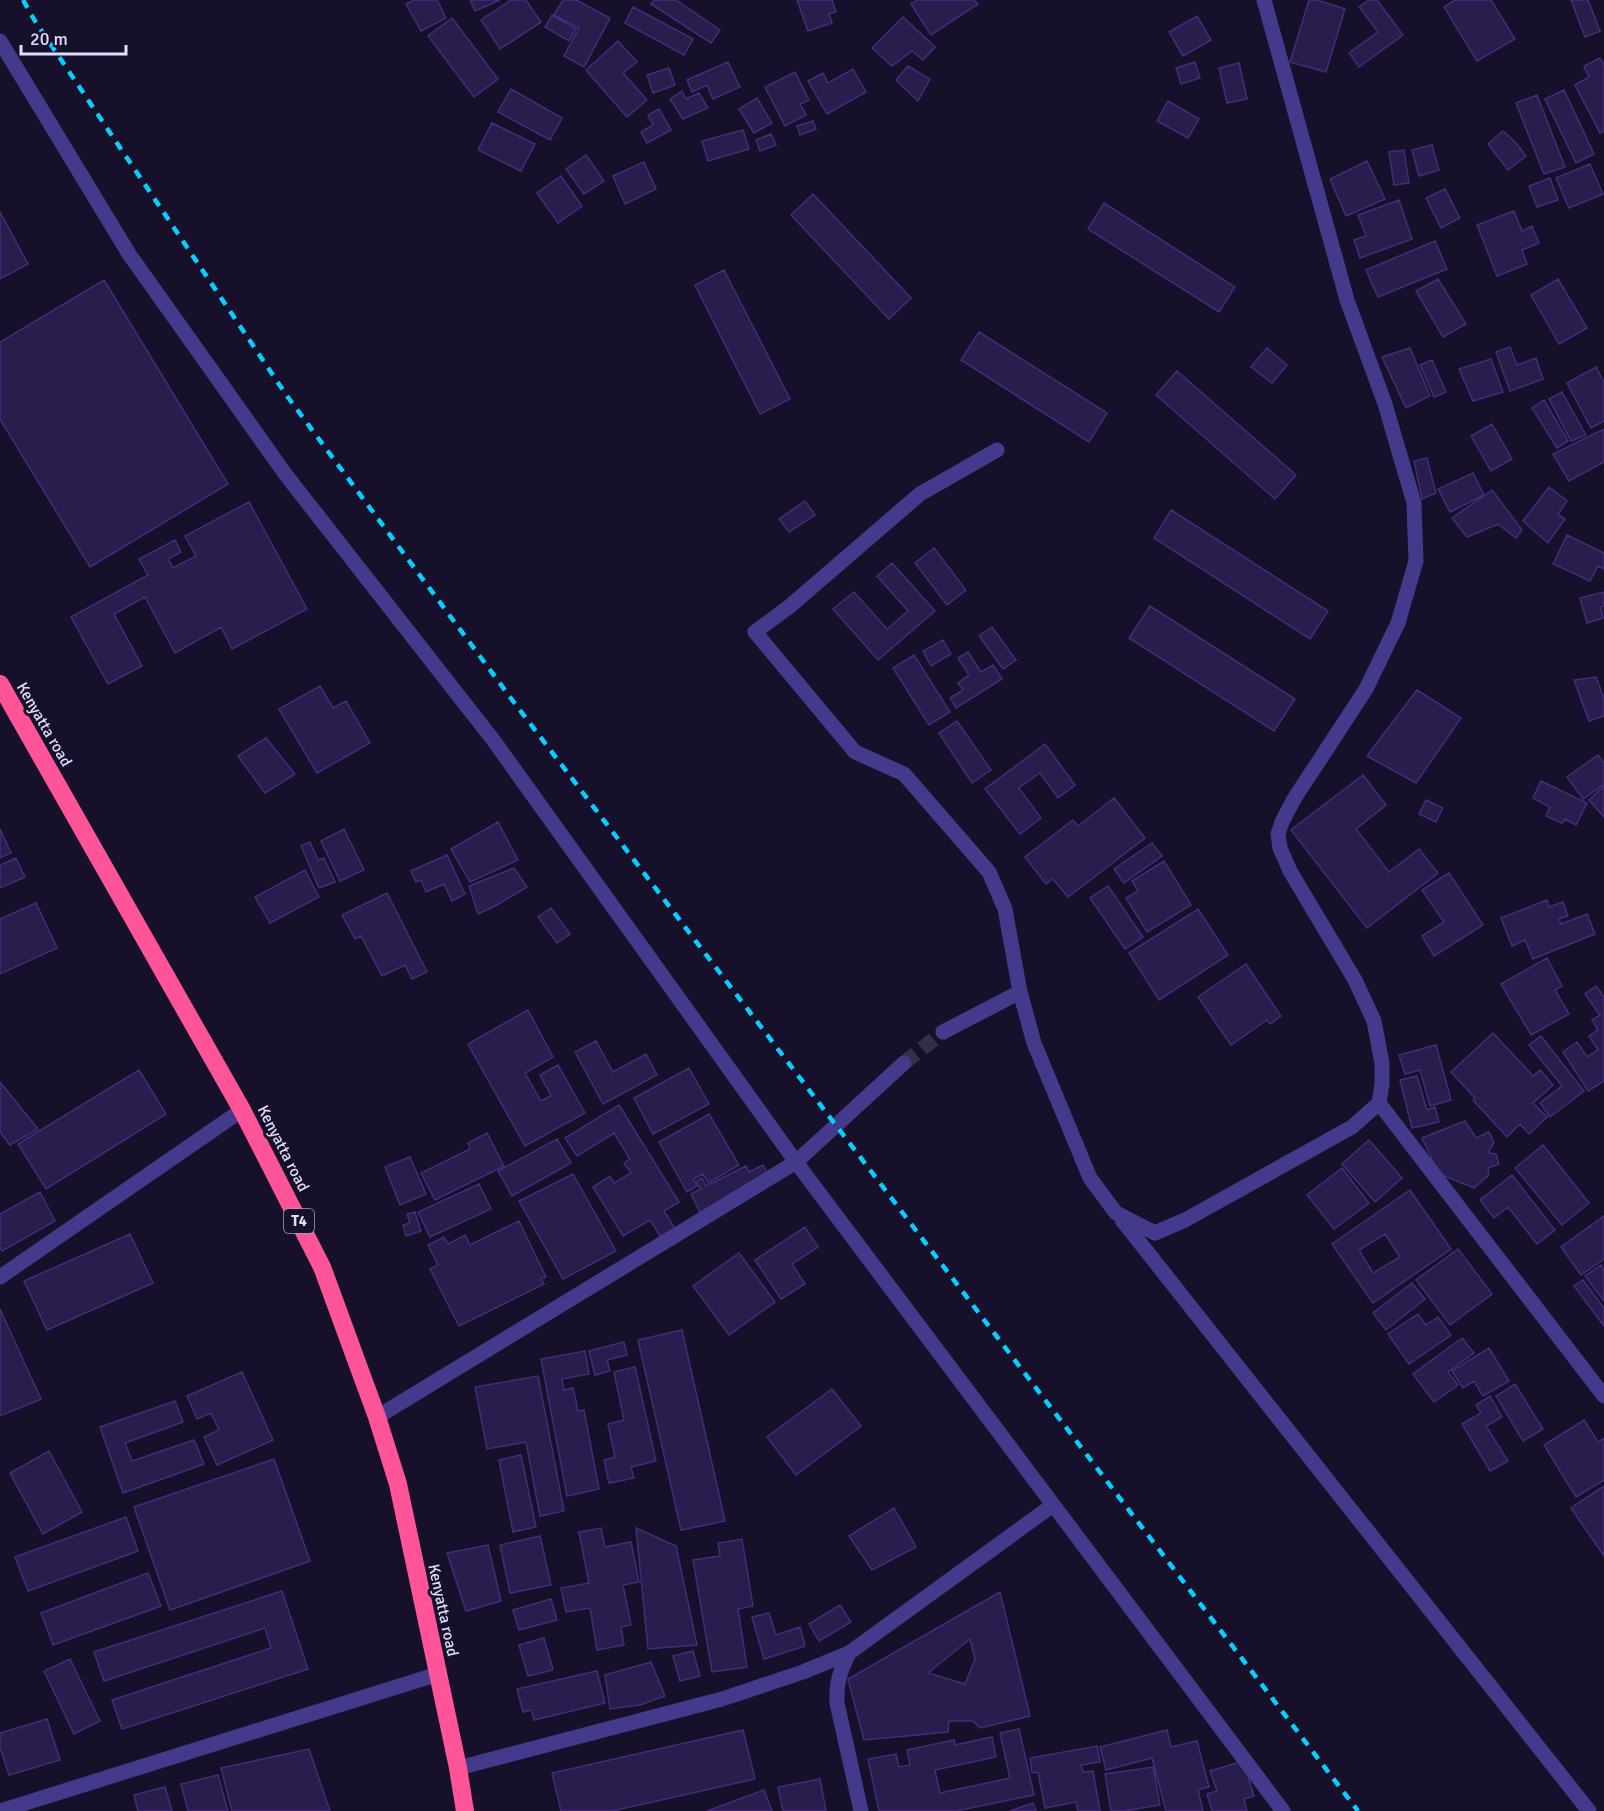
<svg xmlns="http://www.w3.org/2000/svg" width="1604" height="1811" font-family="Signika,sans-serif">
  <rect width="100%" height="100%" fill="#17102b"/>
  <path fill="#2a1c4c" stroke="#432d79" stroke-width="1.5" fill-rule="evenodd" d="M414 0H437L446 18 421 31 406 4Z
    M470 0H500L475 11Z
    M511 0H526L541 22 500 49 481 20Z
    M563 0H576L610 18 584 67 564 56 579 28 554 15Z
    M654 0H676L720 30 711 43 651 4Z
    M797 0H832L836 12 829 14 832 23 808 31Z
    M917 0H974L978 4 931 35 911 4Z
    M1309 0H1317L1345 9 1326 72 1290 62Z
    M1369 0H1377L1403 35 1359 67 1349 53 1378 32 1359 7Z
    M1455 0H1491L1515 39 1477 61 1444 7Z
    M1571 0H1588L1600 31 1585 37Z
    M633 7 693 39 684 55 625 23Z
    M552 15 576 29 569 41 545 27Z
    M1197 16 1211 40 1183 56 1169 32Z
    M903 17 935 47 923 60 912 51 892 66 872 48Z
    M452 18 498 79 474 97 428 36Z
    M618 41 637 62 623 73 647 100 627 117 586 70Z
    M1600 58 1604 65V131L1600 133 1575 85 1589 77 1584 66Z
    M728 62 740 87 713 99 707 85 692 92 687 80Z
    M1195 62 1200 78 1181 84 1176 68Z
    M1239 63 1247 99 1227 103 1219 68Z
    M908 66 930 79 918 101 896 80Z
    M669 68 675 85 653 93 647 75Z
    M853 69 866 92 827 114 808 81 823 73 828 83Z
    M795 72 809 100 800 104 806 115 785 126 765 87Z
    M511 89 562 118 550 140 498 112Z
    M1564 90 1594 154 1576 163 1545 99Z
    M682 91 686 99 699 93 708 108 683 119 670 99Z
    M1537 95 1565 167 1544 174 1516 103Z
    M757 98 772 123 754 133 739 109Z
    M1168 101 1199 119 1188 138 1157 121Z
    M659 109 671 130 647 143 641 132 653 125 648 115Z
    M813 121 816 129 800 135 797 126Z
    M492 123 535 144 521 171 478 150Z
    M743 130 749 149 708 161 702 141Z
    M1503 131 1515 142 1526 156 1508 170 1488 144Z
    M771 134 776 145 760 151 756 140Z
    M1432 145 1439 170 1419 176 1412 150Z
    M1404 150 1409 183 1394 185 1389 152Z
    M586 155 604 181 584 194 566 169Z
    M1367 161 1385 199 1346 216 1330 179Z
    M644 162 656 189 625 204 613 176Z
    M1590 164 1603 194 1569 208 1556 178Z
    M561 176 582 206 558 223 537 193Z
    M1550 178 1558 200 1537 207 1529 186Z
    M1445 189 1460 218 1441 228 1426 198Z
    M813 194 911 298 889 319 791 215Z
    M1399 200 1412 239 1360 258 1354 240 1366 236 1358 215Z
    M1104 203 1235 287 1219 312 1088 229Z
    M1514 211 1522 231 1532 226 1539 243 1522 250 1527 264 1497 276 1477 225Z
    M0 212 28 264 0 279Z
    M1435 241 1447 269 1378 297 1366 270Z
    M724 270 790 399 760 414 695 285Z
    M1438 279 1466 324 1443 337 1416 291Z
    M1558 279 1587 328 1559 344 1531 295Z
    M104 280 228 484 90 567 0 419V342Z
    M979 332 1107 413 1089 442 961 360Z
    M1510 347 1517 365 1536 358 1543 379 1510 391 1496 352Z
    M1267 348 1287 365 1272 383 1251 367Z
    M1410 348 1430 396 1406 408 1382 357Z
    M1491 359 1503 392 1473 401 1459 369Z
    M1432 360 1446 392 1434 397 1420 365Z
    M1596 367 1604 382V421L1591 428 1567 383Z
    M1177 371 1296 475 1275 499 1156 395Z
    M1562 392 1586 435 1571 441 1549 399Z
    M1544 400 1568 441 1557 448 1532 408Z
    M1492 424 1512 459 1491 471 1471 436Z
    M1604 429V462L1569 481 1553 454Z
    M1427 458 1436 493 1422 499 1414 461Z
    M1473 473 1484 495 1450 512 1438 489Z
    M1549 487 1567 501 1558 514 1565 519 1548 543 1523 521Z
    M1492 490 1522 530 1516 538 1498 524 1467 537 1452 518Z
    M805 501 815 515 789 532 779 519Z
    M249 502 307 609 232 649 221 627 175 653 145 597 114 614 142 666 108 684 71 617 148 575 139 559 175 540 181 552 168 559 173 568 196 556 185 536Z
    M1171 510 1328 611 1310 639 1154 538Z
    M1567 535 1604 553V569L1598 566 1590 581 1553 564Z
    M934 548 966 590 947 605 915 563Z
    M892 563 935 611 878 660 833 609 854 592 887 629 908 611 877 576Z
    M1604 592V606L1601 607 1603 618 1587 623 1580 598Z
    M1150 606 1295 699 1274 731 1129 638Z
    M992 627 1016 660 1003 669 979 636Z
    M943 640 951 654 931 666 923 651Z
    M968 652 981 672 993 665 1002 679 956 708 950 698 963 690 958 683 969 675 958 658Z
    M914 655 950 712 929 725 893 668Z
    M1596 677 1604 699V716L1589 721 1574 680Z
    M320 686 333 708 346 701 370 743 317 773 279 709Z
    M1417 690 1461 718 1416 783 1367 756Z
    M957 721 991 770 972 783 939 733Z
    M266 738 295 774 265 793 238 756Z
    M1045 744 1075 785 1058 798 1040 773 1019 788 1041 818 1020 834 985 789Z
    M1598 755 1604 763V784L1583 799 1567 777Z
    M1363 775 1386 805 1356 829 1389 872 1419 849 1438 873 1367 928 1291 830Z
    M1541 781 1587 803 1576 825 1565 819 1562 823 1546 816 1550 807 1533 798Z
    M1604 786V817L1589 800Z
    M1114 798 1145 838 1068 897 1053 879 1046 884 1025 857 1073 820 1078 826Z
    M1426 800 1443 808 1436 822 1419 814Z
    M498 822 518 860 470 882 451 849Z
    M0 829 11 853 0 858Z
    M344 829 364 870 340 881 321 841Z
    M310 842 318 860 324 858 335 882 319 888 301 846Z
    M1152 843 1162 856 1124 883 1114 869Z
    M447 855 465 894 452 901 444 884 426 892 421 880 416 882 411 871Z
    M16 858 25 877 0 888V865Z
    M1164 861 1191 905 1147 932 1126 898 1138 891 1132 881Z
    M514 868 527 887 497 905 478 914 469 886Z
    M305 870 319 897 270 923 255 897Z
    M1449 873 1483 925 1434 956 1422 936 1444 922 1422 890Z
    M1108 886 1143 937 1125 949 1090 898Z
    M387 893 427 972 412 979 405 965 382 976 361 936 355 939 342 915Z
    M1547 900 1549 907 1563 902 1568 916 1559 919 1561 924 1587 914 1595 934 1533 959 1525 940 1512 946 1501 918Z
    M36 903 57 948 0 974V919Z
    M551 908 570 934 557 943 538 917Z
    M1198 909 1228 955 1159 1000 1129 953Z
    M1547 958 1562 986 1555 990 1569 1014 1531 1035 1501 984Z
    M1246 964 1281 1016 1270 1024 1267 1020 1231 1045 1198 997Z
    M1596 986 1604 997V1081L1588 1091 1563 1052 1577 1042 1587 1057 1598 1050 1589 1036 1598 1030 1592 1020 1600 1015 1585 994Z
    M528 1010 553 1057 525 1073 541 1101 551 1096 540 1075 558 1065 585 1113 525 1146 468 1044Z
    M1493 1033 1533 1076 1540 1070 1553 1085 1533 1103 1547 1117 1529 1134 1520 1124 1507 1137 1473 1100 1475 1098 1451 1072Z
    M1541 1036 1584 1091 1550 1117 1540 1103 1562 1086 1529 1045Z
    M596 1041 613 1072 646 1054 657 1075 603 1104 575 1052Z
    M1436 1045 1451 1100 1430 1106 1420 1070 1405 1074 1399 1055Z
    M689 1068 709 1104 653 1134 634 1098Z
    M139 1070 166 1114 46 1189 18 1144Z
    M1417 1076 1427 1110 1435 1107 1439 1122 1412 1128 1400 1080Z
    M0 1082 38 1129 10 1145 0 1132Z
    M619 1105 679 1202 664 1211 676 1230 662 1239 650 1220 623 1236 593 1187 610 1176 614 1183 631 1173 624 1163 630 1159 614 1133 577 1156 565 1138Z
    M709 1114 739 1165 708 1183 703 1174 693 1179 697 1186 687 1192 659 1142Z
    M1465 1121 1476 1138 1489 1132 1494 1142 1488 1153 1496 1154 1499 1164 1488 1168 1489 1175 1474 1188 1439 1174 1422 1138Z
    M487 1133 504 1166 435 1200 421 1173 470 1149 468 1143Z
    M557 1139 571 1163 512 1196 498 1171Z
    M1369 1140 1402 1178 1375 1202 1342 1164Z
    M1543 1145 1589 1203 1562 1225 1515 1168Z
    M410 1157 426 1194 400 1205 385 1167Z
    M763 1165 769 1177 704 1220 691 1194 701 1189 696 1181 702 1178 706 1186 746 1166 749 1172Z
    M1342 1168 1369 1203 1334 1229 1307 1195Z
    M573 1174 616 1251 563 1279 519 1201Z
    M1512 1175 1555 1230 1537 1244 1508 1207 1494 1218 1480 1200Z
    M479 1184 491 1209 430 1237 418 1212Z
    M1410 1190 1451 1249 1373 1303 1332 1244ZM1385 1234 1400 1257 1373 1273 1359 1250Z
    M40 1192 55 1221 2 1251 0 1248V1214Z
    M415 1212 421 1231 406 1236 403 1225 410 1223 407 1214Z
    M1604 1216V1259L1581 1275 1561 1247Z
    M519 1221 546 1277 541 1279 544 1284 459 1326 430 1269 438 1265 428 1245 444 1237 448 1244 465 1235 470 1245Z
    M805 1227 818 1247 792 1264 805 1284 781 1299 755 1260Z
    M130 1234 153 1283 47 1330 24 1281Z
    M1458 1249 1492 1294 1450 1325 1416 1280Z
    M739 1253 775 1302 729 1335 693 1286Z
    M1601 1265 1604 1270V1301L1585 1276Z
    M1583 1280 1604 1308V1326L1574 1286Z
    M1412 1283 1425 1299 1386 1330 1373 1313Z
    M0 1309 41 1399 0 1416Z
    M1418 1314 1426 1325 1438 1317 1451 1335 1409 1364 1388 1334Z
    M682 1330 725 1521 681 1530 638 1340Z
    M1462 1338 1474 1353 1448 1372 1458 1385 1434 1402 1413 1374Z
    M624 1342 627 1355 607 1360 610 1371 595 1375 589 1351Z
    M1489 1348 1509 1381 1483 1396 1474 1381 1463 1388 1452 1371Z
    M585 1351 589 1374 562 1379 564 1390 573 1388 578 1411 584 1410 599 1489 567 1496 541 1359Z
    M635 1367 656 1461 631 1467 634 1478 609 1483 604 1460 615 1457 608 1424 624 1420 614 1372Z
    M242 1372 273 1440 217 1465 204 1437 219 1430 211 1413 197 1419 187 1396Z
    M538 1376 564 1511 540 1516 526 1442 487 1449 475 1387Z
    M1515 1384 1543 1429 1523 1441 1496 1396Z
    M832 1389 861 1426 796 1475 767 1437Z
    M1490 1396 1502 1417 1486 1426 1508 1461 1490 1471 1462 1424 1481 1413 1476 1405Z
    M175 1401 183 1422 125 1443 132 1461 194 1440 204 1464 123 1493 100 1427Z
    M1584 1420 1598 1442 1604 1438V1480L1576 1497 1544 1445Z
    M49 1451 82 1512 43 1534 10 1473Z
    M521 1455 536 1527 513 1532 499 1460Z
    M274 1459 310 1561 170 1610 134 1507Z
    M1604 1486V1556L1571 1508Z
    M894 1508 916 1547 872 1570 849 1536Z
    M126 1517 138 1551 28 1591 15 1557Z
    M601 1528 605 1547 631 1542 639 1582 623 1585 631 1625 621 1627 624 1645 597 1650 590 1608 566 1612 561 1588 589 1583 579 1532Z
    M636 1528 676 1546 697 1645 648 1649Z
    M540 1536 551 1585 510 1593 500 1545Z
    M742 1539 753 1606 738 1609 747 1667 712 1672 693 1560 720 1556 718 1543Z
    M488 1545 501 1601 466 1611 447 1553Z
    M148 1573 161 1606 53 1645 41 1613Z
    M282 1591 308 1669 122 1729 112 1700 271 1648 265 1628 104 1681 94 1652Z
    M1000 1592 1030 1716 980 1728 973 1721H949L948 1732 864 1740 848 1679ZM970 1639 975 1659 965 1684 928 1673Z
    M551 1599 557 1620 519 1630 513 1610Z
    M840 1605 851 1622 819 1641 809 1624Z
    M769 1613 776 1635 800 1627 805 1646 764 1659 752 1617Z
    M544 1638 553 1670 528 1676 519 1645Z
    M693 1651 700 1676 680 1681 673 1656Z
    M70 1659 100 1721 74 1734 44 1671Z
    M651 1662 665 1696 640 1705 610 1709 605 1675Z
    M597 1671 605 1703 534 1720 531 1710 523 1712 517 1689Z
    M47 1719 60 1760 9 1775 0 1747V1733Z
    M1019 1729 1034 1795 956 1811H879L868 1759 896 1754 899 1767 910 1765 907 1750 954 1740 955 1745 992 1737 996 1757 935 1770 940 1793 1010 1778 1000 1733Z
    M743 1730 755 1779 612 1811H561L552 1773Z
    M1167 1730 1171 1747 1197 1741 1209 1787 1198 1790 1203 1811H1166L1152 1758 1106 1770 1100 1747Z
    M1097 1746 1100 1762 1081 1765 1083 1772 1093 1771 1100 1811H1078L1076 1802 1045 1808 1038 1772 1032 1773 1030 1758Z
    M309 1749 330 1811H232L221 1768Z
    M1243 1761 1254 1796 1244 1799 1247 1811H1212L1207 1794 1217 1791 1210 1771Z
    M1153 1767 1160 1805 1124 1811H1111L1105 1774Z
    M218 1775 228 1811H188L181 1784Z
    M820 1779 826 1811H783L778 1787Z
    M165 1787 172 1811H138L134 1795Z
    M764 1790 772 1811H707Z
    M1033 1803 1036 1811H1010Z"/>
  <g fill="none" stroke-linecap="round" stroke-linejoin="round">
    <path stroke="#352e4b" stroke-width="15" stroke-dasharray="15 8" stroke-linecap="butt" d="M904 1063 943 1032"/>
    <path stroke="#443a8b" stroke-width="15" d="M755 632 790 606 920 494 997 450"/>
    <path stroke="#443a8b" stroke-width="15" d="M0 41 129 254 286 475 494 741 796 1162 1283 1811
      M755 632 855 752 904 774 989 872 1005 909 1020 992
      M943 1032 1020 992 1034 1043 1090 1178 1116 1213 1155 1233 1185 1220 1352 1127 1379 1103 1382 1084V1063L1374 1021 1355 980 1290 871 1280 848 1278 834 1282 822 1294 799 1366 689 1398 623 1416 561 1414 503 1385 404 1347 300 1264 0
      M1379 1103 1604 1396
      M1122 1220 1589 1811
      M0 1277 242 1110
      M377 1417 796 1162 904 1063
      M458 1768 722 1699 803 1672 849 1653
      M0 1811 438 1674
      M861 1811 837 1703C836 1682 840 1672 849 1653L1053 1505"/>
    <path stroke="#ff5598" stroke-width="18" d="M0 684 242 1110 322 1267 377 1417 398 1484 458 1768 465 1811"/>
    <path stroke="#06d0ff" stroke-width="4.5" stroke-dasharray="9 8" stroke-linecap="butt" d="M23 0 35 21 287 396 516 705 1358 1811"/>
  </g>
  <g text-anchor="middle" stroke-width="6" stroke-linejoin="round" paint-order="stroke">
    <rect fill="#17102b" stroke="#a59dbf" stroke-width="1.5" x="284" y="1209" width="30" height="24" rx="4.5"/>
    <g font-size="15" font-weight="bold" fill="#e2daff">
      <text x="299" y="1226">T4</text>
    </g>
    <g font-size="16" fill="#e2daff" stroke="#17102b">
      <text transform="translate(45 724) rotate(60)" y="6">Kenyatta road</text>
      <text transform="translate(284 1148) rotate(63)" y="6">Kenyatta road</text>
      <text transform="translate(444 1610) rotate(78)" y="6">Kenyatta road</text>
    </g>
  </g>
  <path d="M21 45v9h105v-9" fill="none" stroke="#e2daff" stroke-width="3"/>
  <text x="30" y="45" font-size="18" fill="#e2daff" stroke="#17102b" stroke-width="4.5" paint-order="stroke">20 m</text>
</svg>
